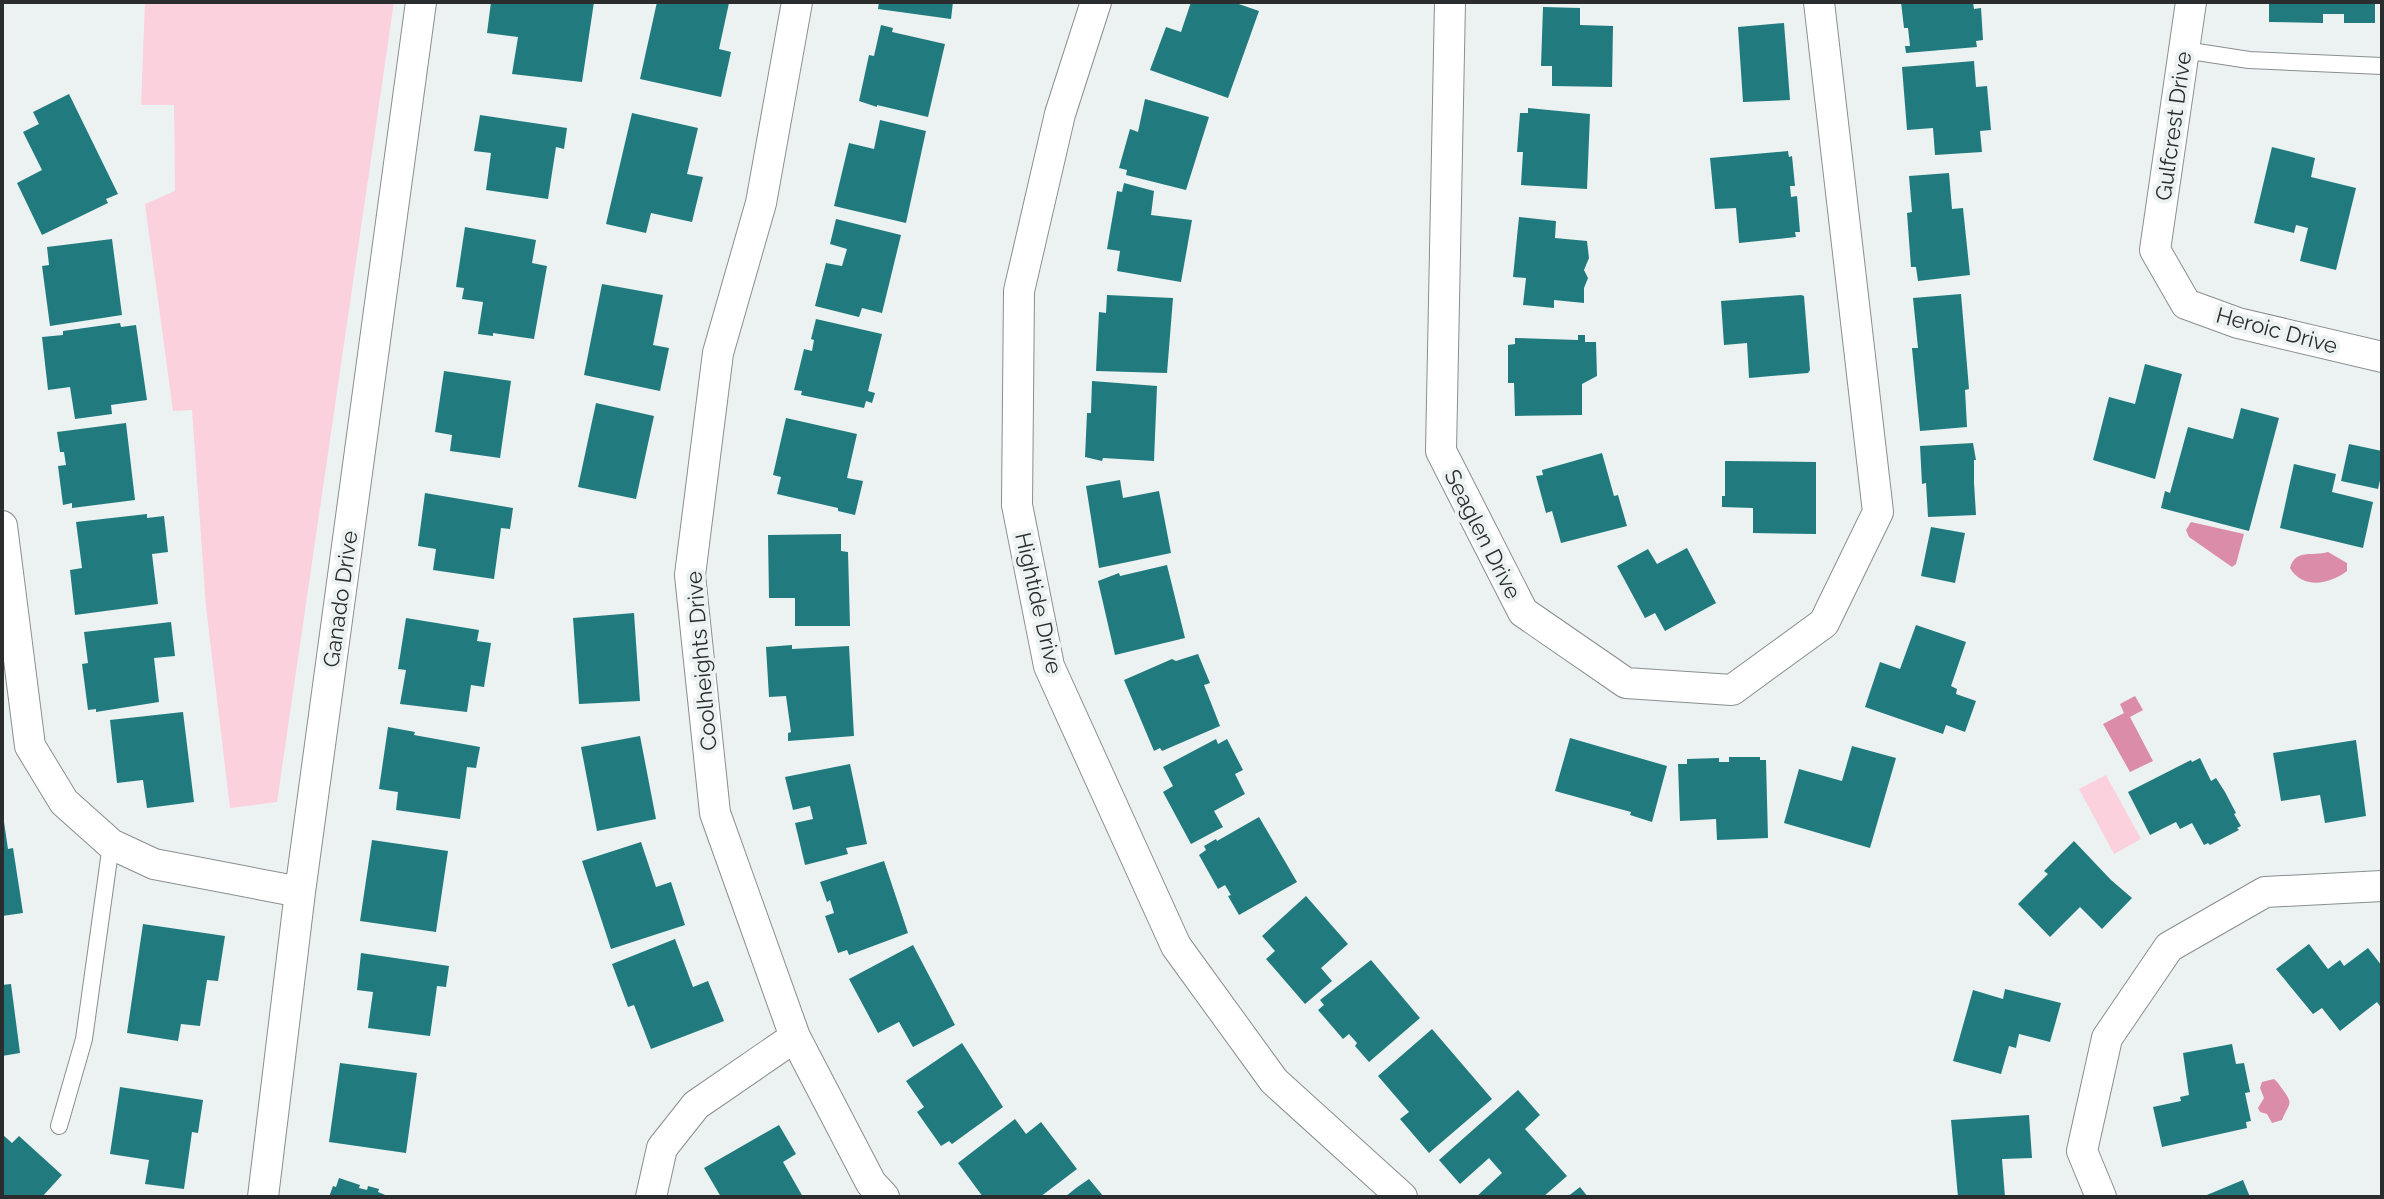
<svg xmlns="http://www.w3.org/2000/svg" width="2384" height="1199" font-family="Raleway,sans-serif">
  <rect width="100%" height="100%" fill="#ecf2f2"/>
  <path fill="#fbd1de" d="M145 2H394L277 802 230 808 206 607 192 410 173 411 145 204 175 191 174 105H141Z
    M2106 775 2141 839 2114 854 2079 789Z"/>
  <path fill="#db8ca8" d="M2191 522 2244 534 2236 564 2232 567 2189 537 2186 530Z
    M2328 552 2347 563V571C2330 584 2303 590 2290 568 2296 548 2312 557 2328 552Z
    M2135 696 2143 710 2130 717 2153 761 2130 772 2103 724 2124 713 2120 704Z
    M2274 1079C2278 1082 2280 1086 2283 1090 2294 1105 2289 1103 2282 1120L2272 1123 2267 1114 2260 1112 2258 1108 2264 1098 2260 1088 2262 1082Z"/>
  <path fill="#217b7e" d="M491 2H594L582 82 512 74 518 37 487 33Z
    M657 2 729 3 719 49 731 52 721 97 640 79Z
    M879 2H953L951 19 878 9Z
    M1191 2H1233L1259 11 1228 98 1150 70 1166 27 1181 32Z
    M1901 2H1973L1974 9 1981 8 1983 40 1976 41 1977 47 1906 53 1905 46H1910L1908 28H1904Z
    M2269 2H2375V23H2344V14H2323V23L2269 22Z
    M1543 7 1580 8V25L1613 26 1612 87 1552 86V66H1541Z
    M1784 23 1790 100 1743 102 1738 27Z
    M881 25 893 28 892 32 945 44 928 117 877 105V107L859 101 869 55 874 56Z
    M1974 61 1976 87 1987 86 1991 130 1980 131 1982 152 1935 155 1933 128 1907 130 1902 67Z
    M69 94 118 194 106 199 108 203 42 235 17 183 42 170 23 132 39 124 33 112Z
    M1145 99 1209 117 1186 190 1126 175 1127 170 1119 168 1130 129 1138 132Z
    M1528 108 1590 114 1587 189 1521 185 1523 152H1517L1520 113H1528Z
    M632 113 698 128 687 174 703 177 692 222 651 213 646 233 606 224Z
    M480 115 567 128 564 149 556 147 548 199 486 190 491 153 474 151Z
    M880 120 926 131 906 223 834 206 849 143 874 149Z
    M2272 147 2315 158 2311 177 2356 188 2336 270 2300 261 2308 228 2296 225 2294 233 2254 223Z
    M1788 151 1789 157 1792 156 1795 186H1790L1791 197 1797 196 1800 232H1795L1796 237 1739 243 1736 208 1715 209 1710 158Z
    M1949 173 1952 209 1963 208 1970 275 1918 281 1916 267H1911L1907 213 1912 212 1909 176Z
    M1124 183 1154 191 1151 215 1192 220 1181 282 1117 271 1120 251 1107 249 1117 191 1122 192Z
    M1519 217 1556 221 1555 238 1587 241 1589 258 1584 270 1588 278 1584 288V303L1554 300V308L1523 305 1526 278 1513 277Z
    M836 219 901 235 882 313 862 308 859 317 815 306 826 263 842 266 847 249 830 244Z
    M465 227 536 240 532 263 547 266 534 339 493 333V336L478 334 483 302 462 299 464 288 456 287Z
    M112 239 122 315 50 326 42 266 49 265 47 247Z
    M602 284 663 295 653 345 669 348 660 391 584 375Z
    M1961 294 1969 389 1965 390 1967 427 1920 431 1912 348H1918L1913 298Z
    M1107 295 1173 298 1167 373 1096 371 1099 312 1106 313Z
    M1801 295 1804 296 1810 370 1808 373 1749 378 1747 343 1724 345 1721 301Z
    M816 319 882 334 868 391 875 393 872 403 866 401 864 408 801 395 802 391 794 390 804 349 812 351 814 340 811 339Z
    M120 323 121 327 136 325 147 400 111 405 112 414 75 419 70 387 48 390 42 337 63 335V331Z
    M1578 335H1585V342H1596L1597 376 1582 384V415L1515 416 1514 383H1508V345L1515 344V338L1578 340Z
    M2145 364 2182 374 2155 479 2093 460 2109 397 2135 404Z
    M444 371 511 381 500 458 450 451 452 435 435 432Z
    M1092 381 1157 386 1154 461 1103 458 1102 461 1085 457 1087 413H1091Z
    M596 403 654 416 636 499 578 487Z
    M2241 408 2279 418 2249 531 2161 508 2165 491 2170 493 2188 427 2233 439Z
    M786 418 857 434 847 478 863 481 855 515 838 511V508L777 494 781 477 773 475Z
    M126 423 135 500 72 508V503L63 505 58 466 66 465 64 452H60L57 432Z
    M1973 443 1976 460H1974V483L1976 515 1928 517 1926 483 1922 484 1920 446Z
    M2349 444 2382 451V472L2378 489 2341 481Z
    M1602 453 1614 496 1618 495 1627 526 1561 543 1552 511 1546 513 1536 476 1543 475 1542 470Z
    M1725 461 1816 462V534L1753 533V508L1722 507V496H1725Z
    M2294 464 2336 474 2332 492 2373 502 2363 548 2280 528Z
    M1120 480 1123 498 1159 491 1171 553 1099 568 1086 486Z
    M425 493 513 508 510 529 501 528 494 579 433 570 436 549 418 546Z
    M147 514V518L164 516 168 552 152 554 158 604 75 615 70 570 82 568 76 522Z
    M1931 527 1965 533 1955 583 1921 576Z
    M841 534V551L848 552 850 626H795V598H769L768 535Z
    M1687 548 1716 603 1665 631 1655 613 1645 618 1617 566 1648 549 1657 564Z
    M1167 565 1185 638 1115 655 1098 581 1119 573 1120 576Z
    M634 613 640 701 579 704 573 618Z
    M406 618 479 630 477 641 491 643 484 687 471 685 467 712 400 704 406 670 398 669Z
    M171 622 175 656 154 658 159 702 96 712V709L88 710 82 664 88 663 84 632Z
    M1916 625 1966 642 1951 686 1957 689 1956 694 1976 701 1965 732 1946 725 1943 734 1865 707 1880 662 1900 669Z
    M792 645V649L849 646 854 736 788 741V733L791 732 786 696 769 697 766 647Z
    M1198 654 1210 683 1204 685 1220 726 1162 751 1160 748 1154 751 1124 680 1172 659 1176 661Z
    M183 712 194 802 147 808 143 780 117 783 110 720Z
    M388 727 415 732 414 735 480 747 476 768 467 767 460 819 396 810 398 792 379 789Z
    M640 736 656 819 597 831 581 747Z
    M1570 738 1667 766 1652 822 1630 815 1631 812 1555 791Z
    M1216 739 1218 744 1227 739 1243 770 1235 774 1245 794 1214 811 1223 827 1191 844 1163 792 1173 786 1163 767Z
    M2356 740 2366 816 2325 823 2320 795 2281 801 2273 753Z
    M1852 746 1896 758 1870 848 1784 823 1799 769 1842 781Z
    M1729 757H1760V760H1766L1768 838 1717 840 1716 819 1680 821 1678 764H1687V759L1719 758V762H1729Z
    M2200 758 2211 781 2216 778 2225 792 2236 813 2234 814 2241 826 2237 828 2239 830 2210 845 2208 843 2204 845 2192 823 2180 829 2176 822 2150 835 2128 792 2191 760 2192 762Z
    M850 764 867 844 846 848 848 854 805 865 795 823 813 819 810 806 793 810 785 777Z
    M1259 817 1297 882 1239 915 1228 896 1231 895 1225 885 1218 889 1199 855 1206 850 1204 846 1216 839 1217 841Z
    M4 822 8 849 13 848 23 913 2 916Z
    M372 840 448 851 436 932 360 921Z
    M2074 841 2111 880 2132 898 2102 929 2080 907 2050 937 2018 904 2048 874 2044 871Z
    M641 842 656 887 671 882 685 925 611 949 582 861Z
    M884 861 908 933 849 955 847 950 838 953 825 916 834 913 830 900 827 902 820 882Z
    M1306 896 1348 944 1321 968 1332 981 1305 1004 1266 959 1275 951 1262 936Z
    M143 924 225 936 218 981 207 980 200 1026 181 1024 178 1041 127 1033Z
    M675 939 693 987 708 981 724 1021 651 1049 634 1005 628 1007 612 964Z
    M2309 944 2328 969 2340 960 2344 966 2368 948 2382 966V1009L2377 1002 2340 1031 2322 1008 2313 1014 2276 969Z
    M913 945 955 1025 913 1047 899 1022 878 1033 849 979Z
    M361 953 449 966 446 987 437 986 430 1036 368 1028 373 992 357 990Z
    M1371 960 1420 1018 1369 1062 1355 1046 1357 1043 1349 1034 1343 1039 1318 1010 1324 1005 1320 1000Z
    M11 984 20 1053 2 1056V985Z
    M2005 989 2061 1003 2050 1042 2019 1034 2016 1048 2009 1046 2001 1074 1953 1061 1973 990 2003 999Z
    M1432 1029 1492 1099 1429 1153 1400 1119 1409 1112 1378 1076Z
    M962 1043 1003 1107 952 1144 949 1141 941 1146 917 1112 924 1107 906 1081Z
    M2232 1044 2236 1064 2244 1063 2250 1092 2245 1093 2251 1121 2246 1122 2247 1128 2162 1147 2153 1107 2181 1101 2180 1097 2189 1095 2183 1053Z
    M340 1063 417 1073 406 1153 329 1142Z
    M120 1087 203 1100 198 1133 192 1132 184 1189 145 1184 149 1160 110 1154Z
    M1518 1090 1540 1115 1525 1129 1567 1176 1543 1197H1476L1502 1173 1489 1158 1460 1184 1439 1160Z
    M2029 1115 2032 1158 2002 1159 2005 1197H1958L1951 1120Z
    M1015 1119 1026 1134 1041 1122 1077 1169 1040 1197H983L958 1163Z
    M779 1125 796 1154 783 1162 803 1197H721L704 1168Z
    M2 1134 12 1143 19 1136 62 1175 42 1197H2Z
    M339 1178 360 1185 359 1188 367 1190 368 1186 379 1189 378 1192 390 1197H329L333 1186 336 1187Z
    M1089 1179 1104 1197H1065L1076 1188Z
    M2243 1180 2250 1197H2202Z
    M1580 1187 1588 1197H1567Z"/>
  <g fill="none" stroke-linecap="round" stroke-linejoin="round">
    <defs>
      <path id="service" d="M2184 50 2249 60 2382 66
        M59 1126 84 1039 111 844"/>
      <path id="minor" d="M797 2 761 203 718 353 690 575 715 813 795 1037 871 1183 884 1197
        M1096 2 1060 114 1019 291 1017 505 1049 666 1176 946 1274 1081 1402 1197
        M1450 2 1441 451 1523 612 1626 683 1732 690 1824 623 1878 512 1819 2
        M2191 2 2155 250 2186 304 2238 323 2382 357
        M2 526 30 746 64 802 111 844 154 864 300 892
        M263 1197 300 892 421 2
        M651 1197 662 1148 696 1105 795 1037
        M2101 1197 2082 1151 2107 1038 2169 947 2265 892 2382 886"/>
    </defs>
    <use href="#service" stroke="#898e8e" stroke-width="18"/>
    <use href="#minor" stroke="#898e8e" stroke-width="32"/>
    <use href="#service" stroke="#fff" stroke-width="16"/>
    <use href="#minor" stroke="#fff" stroke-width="30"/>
  </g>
  <g text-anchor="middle" stroke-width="8" stroke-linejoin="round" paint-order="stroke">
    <g font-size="22" fill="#2a2c2d" stroke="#ecf2f2">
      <text transform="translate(2173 126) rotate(-82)" y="8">Gulfcrest Drive</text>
      <text transform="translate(2277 330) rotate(15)" y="8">Heroic Drive</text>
      <text transform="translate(1483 534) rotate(63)" y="8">Seaglen Drive</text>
      <text transform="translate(340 599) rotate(-82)" y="8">Ganado Drive</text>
      <text transform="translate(1039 603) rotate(77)" y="8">Hightide Drive</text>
      <text transform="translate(701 661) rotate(-95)" y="8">Coolheights Drive</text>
    </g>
  </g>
  <rect width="2384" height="1199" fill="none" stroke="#2a2c2d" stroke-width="8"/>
</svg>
